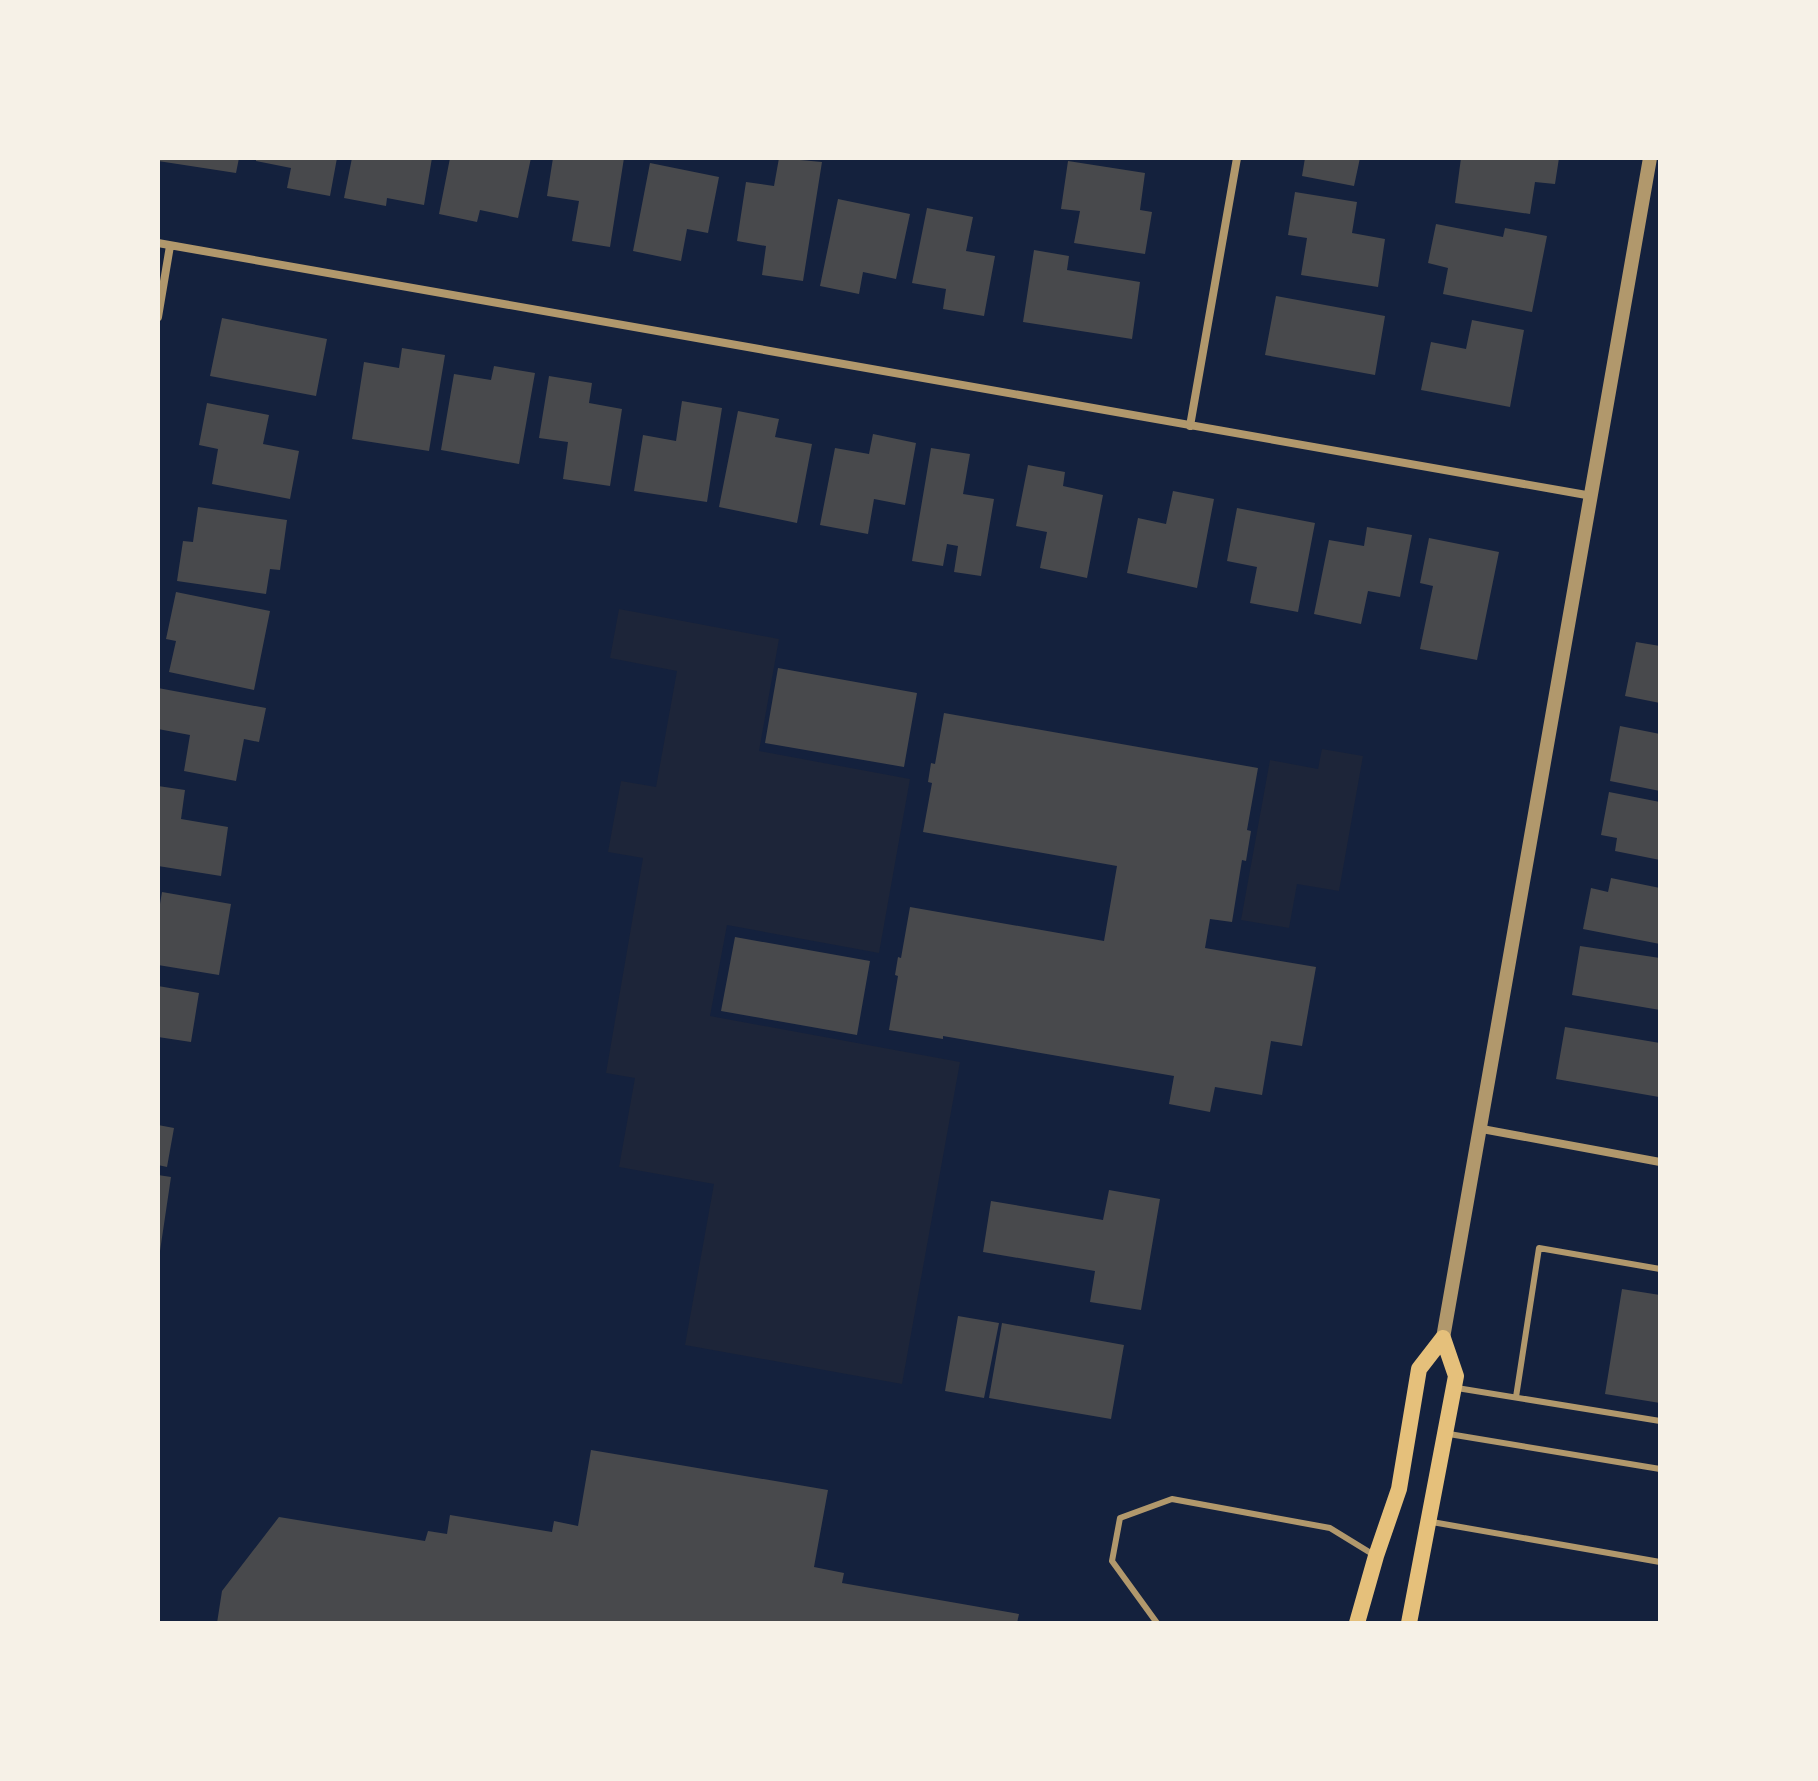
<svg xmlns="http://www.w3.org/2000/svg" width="1818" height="1781" font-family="Inter,sans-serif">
  <rect width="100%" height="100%" fill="#14213d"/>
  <path fill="#1d2539" d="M619 609 779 639 759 751 910 779 879 953 727 925 710 1016 960 1062 902 1384 685 1345 714 1184 619 1167 635 1078 606 1073 643 858 608 852 621 781 656 787 677 671 610 658Z
    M1322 749 1363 756 1339 891 1297 884 1289 928 1241 920 1270 760 1318 769Z"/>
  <path fill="#48494c" d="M158 158H239L236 173 158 161Z
    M256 158H337L330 196 287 188 291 168 256 161Z
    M352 158H432L424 205 387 198 386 206 344 198Z
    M450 158H531L518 218 480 210 477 222 439 214Z
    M553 158H624L610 247 572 241 579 201 547 196Z
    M779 158 822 162 803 281 762 275 766 246 737 241 746 182 774 186Z
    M1305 158H1360L1354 186 1302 176Z
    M1461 158H1559L1555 184 1535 182 1530 214 1455 203Z
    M1068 161 1145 173 1140 210 1152 212 1145 254 1074 243 1080 211 1061 209Z
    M650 163 719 177 708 233 687 229 681 261 633 251Z
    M1295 192 1357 202 1352 233 1385 239 1378 287 1301 275 1307 238 1288 235Z
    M838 199 910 214 896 279 863 272 859 294 820 286Z
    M927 208 973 217 966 251 995 256 984 316 943 309 946 289 912 283Z
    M1436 224 1503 237 1505 228 1547 236 1532 312 1443 294 1448 268 1428 263Z
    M1034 250 1069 256 1067 270 1140 282 1132 339 1023 322Z
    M1276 296 1385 316 1375 375 1265 355Z
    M222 318 327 339 316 396 210 376Z
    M1472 320 1524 330 1510 407 1421 390 1431 342 1466 349Z
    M402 348 445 355 429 451 352 439 364 362 399 368Z
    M494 366 535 373 519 464 441 450 454 374 491 380Z
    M549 376 592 383 589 403 622 409 610 486 563 479 568 442 539 438Z
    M682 401 722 408 707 502 634 491 643 435 676 441Z
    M207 403 269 415 263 444 299 451 290 499 212 484 218 449 199 445Z
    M738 411 779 419 775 437 812 444 797 523 719 507Z
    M873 434 916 443 905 505 874 499 868 534 820 525 835 448 869 454Z
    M931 448 970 454 963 494 994 499 981 576 954 572 958 546 947 544 943 566 912 561Z
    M1028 465 1065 472 1063 486 1103 495 1087 578 1040 568 1047 532 1016 526Z
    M1173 491 1214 499 1197 588 1127 573 1138 518 1166 524Z
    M198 507 287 520 280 570 270 569 266 594 177 581 183 541 193 542Z
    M1237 508 1315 523 1298 612 1250 603 1257 567 1227 561Z
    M1367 527 1412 535 1400 597 1368 591 1361 624 1314 614 1329 540 1364 546Z
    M1429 538 1499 552 1477 660 1420 649 1433 586 1420 583Z
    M176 592 270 611 254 690 169 672 176 641 166 639Z
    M1636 642 1660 646V703L1625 696Z
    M778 668 917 693 904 767 765 743Z
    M158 688 266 708 259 742 244 739 236 781 184 771 190 735 158 729Z
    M944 713 1258 768 1247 830 1251 831 1246 861 1242 860 1232 922 1210 919 1205 948 1316 967 1302 1046 1271 1041 1262 1095 1215 1087 1210 1112 1169 1104 1174 1076 943 1036V1039L889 1030 898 976 895 975 898 957 901 958 910 907 1104 941 1117 866 923 832 932 783 928 782 931 763 935 764Z
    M1620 726 1660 734V791L1610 781Z
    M158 786 185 790 181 819 228 827 221 876 158 866Z
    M1609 792 1660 802V860L1615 851 1617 838 1601 835Z
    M1611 878 1660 888V944L1583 929 1591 888 1608 892Z
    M162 892 231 904 219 975 158 965V916Z
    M735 937 870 961 857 1035 721 1011Z
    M1580 946 1660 958V1010L1572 995Z
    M158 986 199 993 191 1042 158 1037Z
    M1565 1027 1660 1043 1659 1097 1556 1079Z
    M158 1125 174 1128 167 1167 158 1165Z
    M158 1175 171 1177 160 1251 158 1250Z
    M1109 1190 1160 1199 1141 1310 1090 1302 1095 1271 983 1252 991 1201 1103 1220Z
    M1622 1289 1660 1295V1403L1605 1394Z
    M958 1316 999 1323 984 1398 945 1391Z
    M1002 1323 1124 1345 1111 1419 989 1398Z
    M591 1450 828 1490 814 1567 844 1573 842 1583 1019 1614 1017 1623H217L222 1591 279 1517 425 1541 428 1531 447 1534 450 1515 552 1532 554 1521 578 1526Z"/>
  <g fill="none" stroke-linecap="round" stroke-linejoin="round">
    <path stroke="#b1986c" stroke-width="6" d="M1457 1388 1660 1421
      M1516 1397 1539 1248 1660 1269
      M1449 1434 1660 1469
      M1432 1522 1660 1562
      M1157 1623 1112 1561 1120 1518 1172 1499 1330 1528 1374 1555"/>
    <path stroke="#b1986c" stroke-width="8" d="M158 243 1592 496
      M158 317 170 246
      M1190 426 1237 158
      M1482 1129 1660 1162"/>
    <path stroke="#b1986c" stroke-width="14" d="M1443 1338 1650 158"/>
    <path stroke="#e5c07b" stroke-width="16" d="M1357 1623 1376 1556 1399 1489 1419 1369 1443 1338
      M1409 1623 1456 1376 1443 1338"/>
  </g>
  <rect width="1818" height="1781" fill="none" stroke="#f6f1e7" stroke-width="320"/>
</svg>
